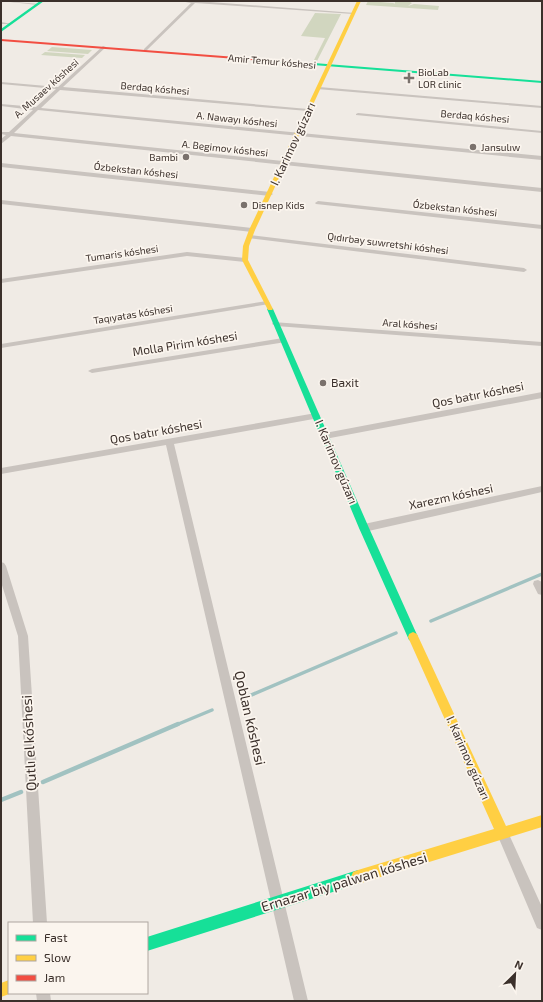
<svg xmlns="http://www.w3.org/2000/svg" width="543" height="1002" font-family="'Exo 2',sans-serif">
  <rect width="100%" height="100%" fill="#f0ebe5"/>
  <path fill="#d1d6bf" d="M368 1 393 3 402 6 395 4V2L408 1 412 3 408 6 414 4 439 6 438 10 366 5Z
    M315 13 341 14 317 61 314 60 325 38 301 36Z
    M52 47 92 50 88 54 47 51Z
    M45 52 85 55 82 58 41 55Z"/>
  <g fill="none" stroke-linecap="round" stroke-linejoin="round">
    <path stroke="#a1c2c1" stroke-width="3.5" d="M431 621 542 574
      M242 699 396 633
      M176 725 212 710"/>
    <path stroke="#a1c2c1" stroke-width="4.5" d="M43 782 178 724
      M1 800 21 792"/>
    <path fill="#c9c3be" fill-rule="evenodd" d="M1 1 40 4 38 5Z
      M180 1H197L355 13 353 14 195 3 146 51H144V49L191 3Z
      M1 22 12 24H1Z
      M103 46 106 47 63 87 308 109 310 110 308 111 60 90 41 108 542 156V160L38 110 14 133 542 188V192L11 136 1 144V139L6 135 1 134V132H9L33 110 1 106V104L36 107 56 89 1 84V82L58 87Z
      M319 87 542 106V108L317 89Z
      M358 113 542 131V133L356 115V114Z
      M1 163 270 192 273 194 270 196 1 167Z
      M1 200 252 228 255 230 252 232 1 204Z
      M318 201 542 225V229L316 204 315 203Z
      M250 235 524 268 527 270 524 272 248 238 247 237Z
      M187 252 245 258 248 260 245 262 187 256 1 283V279Z
      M267 301 270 303 269 304 1 348V344Z
      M273 322 542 342V346L276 326 272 324Z
      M283 338H286V342L92 373 88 371 92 369Z
      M542 392V398L325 439 321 436 325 433Z
      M316 413 319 414 320 416 319 418 174 444 308 1001H294L166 445 1 474V468Z
      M542 486V492L364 532 361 531 359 528 361 525 364 524Z
      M1 562 4 563 6 566 28 636 47 923H33L18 636 1 582Z
      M538 580 542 582V595L538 594 533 584 534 581Z
      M503 828 507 830 542 907V930L537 928 497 834 499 830Z
      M36 993H50L51 1001H37Z"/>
    <path fill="#16e098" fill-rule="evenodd" d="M40 1H44L1 32V29Z
      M276 60 542 81V83L275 62Z
      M270 307 273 309 369 528 418 637 417 640 413 642 409 640 359 528 267 309Z
      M358 870 363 872 365 877 363 882 358 884 147 951V937Z"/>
    <path fill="#ffcf43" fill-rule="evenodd" d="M357 1H361L255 230 249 246 248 260 273 309 272 310H268L242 260 243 246 249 230Z
      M413 632 417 634 506 826 542 815V827L358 884 353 882 351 877 353 872 358 870 494 829 408 637 409 634Z
      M9 980V993H12L1 997V983Z"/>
    <path fill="#f24e42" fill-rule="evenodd" d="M1 39 276 60 278 61 276 62 1 41Z"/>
  </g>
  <g fill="#7a716c" stroke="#fbf5ee" stroke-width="1.5">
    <path d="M407 72h4v4h4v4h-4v4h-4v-4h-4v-4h4z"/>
    <circle cx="473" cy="147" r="4"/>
    <circle cx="186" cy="157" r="4"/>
    <circle cx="244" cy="205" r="4"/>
    <circle cx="323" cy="383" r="4"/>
  </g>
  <g text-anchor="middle" stroke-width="3.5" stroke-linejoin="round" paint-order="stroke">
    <g font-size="10" fill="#3b302b" stroke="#fbf5ee">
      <text transform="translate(272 61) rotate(5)" y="4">Amir Temur kóshesi</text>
      <text transform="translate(46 88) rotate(-42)" y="4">A. Musaev kóshesi</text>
      <text transform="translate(155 88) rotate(5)" y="4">Berdaq kóshesi</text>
      <text transform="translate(475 116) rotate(5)" y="4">Berdaq kóshesi</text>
      <text transform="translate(237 119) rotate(6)" y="4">A. Nawayı kóshesi</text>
      <text transform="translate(225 148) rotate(6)" y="4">A. Begimov kóshesi</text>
      <text transform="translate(136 170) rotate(6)" y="4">Ózbekstan kóshesi</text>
      <text transform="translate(455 208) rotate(6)" y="4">Ózbekstan kóshesi</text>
      <text transform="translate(388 243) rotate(7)" y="4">Qıdırbay suwretshi kóshesi</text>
      <text transform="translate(122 253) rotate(-8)" y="4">Tumaris kóshesi</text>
      <text transform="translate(133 314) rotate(-9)" y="4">Taqıyatas kóshesi</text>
      <text transform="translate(410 324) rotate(4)" y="4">Aral kóshesi</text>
    </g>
    <g font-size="10" fill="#3b302b" stroke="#fbf5ee" text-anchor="start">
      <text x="418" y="76">BioLab<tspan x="418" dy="12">LOR clinic</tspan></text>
      <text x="481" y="151">Jansulıw</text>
      <text x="178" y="161" text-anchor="end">Bambi</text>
      <text x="252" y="209">Disnep Kids</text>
    </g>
    <g font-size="12" fill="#3b302b" stroke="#fbf5ee">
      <text transform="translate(293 144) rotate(-65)" y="4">I. Karimov gúzarı</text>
      <text transform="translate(185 344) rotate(-9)" y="4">Molla Pirim kóshesi</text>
      <text transform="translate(478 395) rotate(-11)" y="4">Qos batır kóshesi</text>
      <text transform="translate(156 432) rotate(-10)" y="4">Qos batır kóshesi</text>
      <text transform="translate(336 462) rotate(67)" y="4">I. Karimov gúzarı</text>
      <text transform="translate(451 497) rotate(-12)" y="4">Xarezm kóshesi</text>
      <text transform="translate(468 758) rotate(66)" y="4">I. Karimov gúzarı</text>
    </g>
    <g font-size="12" fill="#3b302b" stroke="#fbf5ee" text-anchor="start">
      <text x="331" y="387">Baxit</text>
    </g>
    <g font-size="14" fill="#3b302b" stroke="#fbf5ee">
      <text transform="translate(250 718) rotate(77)" y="5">Qoblan kóshesi</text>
      <text transform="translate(29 743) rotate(-93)" y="5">Qutlı el kóshesi</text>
      <text transform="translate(344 882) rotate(-17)" y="5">Ernazar biy palwan kóshesi</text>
    </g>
  </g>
  <rect width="543" height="1002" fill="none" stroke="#3b302b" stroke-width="4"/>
  <rect x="8" y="922" width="140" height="72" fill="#fbf5ee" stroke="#aea6a0"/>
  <rect x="16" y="935" width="20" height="6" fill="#16e098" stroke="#aea6a0"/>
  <text x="44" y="942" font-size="12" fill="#3b302b">Fast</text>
  <rect x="16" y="955" width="20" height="6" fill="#ffcf43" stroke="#aea6a0"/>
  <text x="44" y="962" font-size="12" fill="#3b302b">Slow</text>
  <rect x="16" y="975" width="20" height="6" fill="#f24e42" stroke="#aea6a0"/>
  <text x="44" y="982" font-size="12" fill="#3b302b">Jam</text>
  <g transform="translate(515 974) rotate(24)" stroke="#fbf5ee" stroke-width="3" paint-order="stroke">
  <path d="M0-3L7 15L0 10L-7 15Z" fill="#3b302b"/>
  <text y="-6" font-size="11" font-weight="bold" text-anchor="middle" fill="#3b302b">N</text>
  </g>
</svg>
